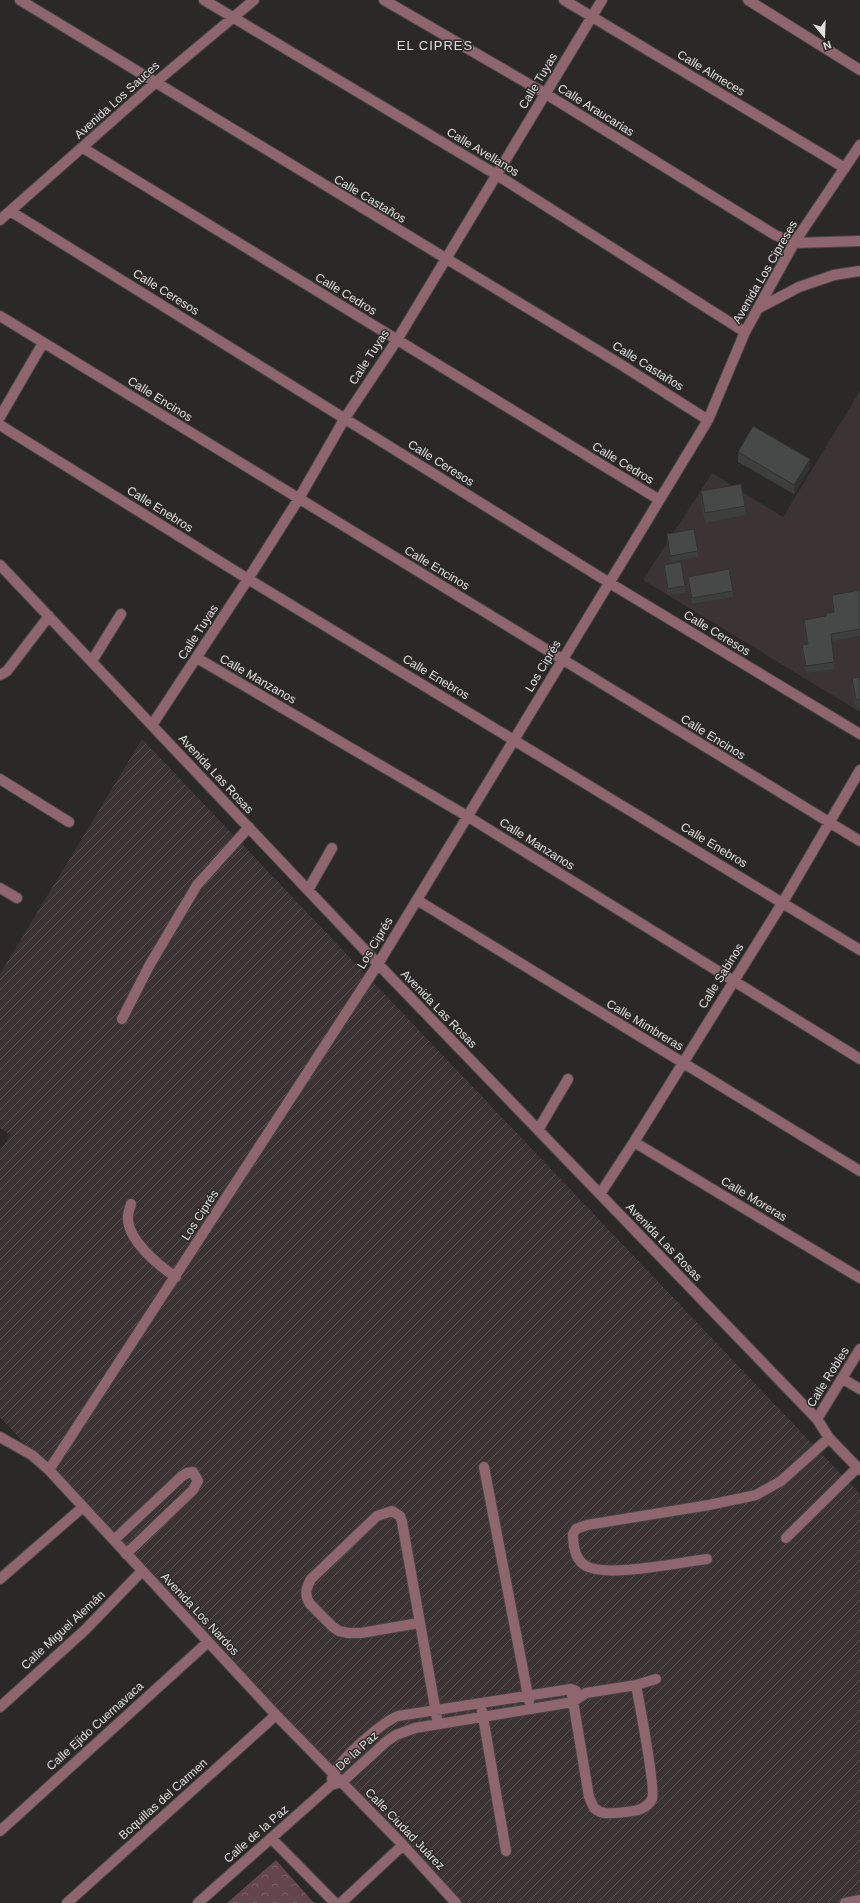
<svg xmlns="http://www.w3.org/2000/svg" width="860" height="1903" font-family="Arial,sans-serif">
  <defs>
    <pattern id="industrial-furrows" width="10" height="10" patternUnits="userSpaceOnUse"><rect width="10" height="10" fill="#3b3334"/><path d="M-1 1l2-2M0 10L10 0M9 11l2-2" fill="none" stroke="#575051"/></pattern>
    <pattern id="park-crowns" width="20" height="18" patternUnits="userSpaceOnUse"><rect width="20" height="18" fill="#64454b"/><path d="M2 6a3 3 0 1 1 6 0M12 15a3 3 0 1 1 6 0" fill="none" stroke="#7a5f65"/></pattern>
  </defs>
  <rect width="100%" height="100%" fill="#2b2828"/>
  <path fill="#3b3334" d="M860 391V712L643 580 712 473 783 517Z"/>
  <path fill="url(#industrial-furrows)" d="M142 739 860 1494V1903H459L126 1554 0 1417V1150L11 1135 0 1128V974Z"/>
  <path fill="url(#park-crowns)" d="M276 1860 314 1903H227Z"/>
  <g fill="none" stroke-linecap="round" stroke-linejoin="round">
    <defs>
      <path id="minor" d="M20 0 620 364 708 420
        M204 0 497 175 745 332
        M384 0 546 94 775 235 794 243 860 241
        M564 0 845 168
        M748 0 860 70
        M83 148 658 499
        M10 211 608 582 860 734
        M0 220 156 82 254 0
        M759 308 799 287 834 275 860 271
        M0 316 860 841
        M0 417 43 343
        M0 425 248 579 860 950
        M0 565 378 964 817 1419 829 1438 860 1470
        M197 658 467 816 860 1059
        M92 661 121 614
        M0 675 7 671 49 616
        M152 725 248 579 298 500 345 418 397 340 602 0
        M0 779 69 822
        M0 888 17 898
        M308 890 332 848
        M417 900 860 1171
        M122 1019 149 966 197 885 249 827
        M538 1130 568 1079
        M634 1142 860 1278
        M600 1194 634 1142 783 902 860 770
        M131 1204C130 1208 128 1212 128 1216 126 1239 159 1266 176 1277
        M843 1379 860 1389
        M817 1419 860 1349
        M0 1437 32 1455 49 1470 276 1715 403 1845 456 1903
        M484 1467 529 1701
        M49 1470 378 964 708 420 745 332 794 243 860 145
        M786 1538 857 1468
        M114 1540 181 1477 187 1473 193 1472 198 1481 193 1490 126 1554
        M707 1559C681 1562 607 1578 586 1566 575 1560 573 1545 573 1534L576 1529 587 1525 709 1505 756 1495 781 1481 829 1438
        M0 1579 83 1507
        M419 1623 361 1633H348L339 1631 333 1627 310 1604C304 1595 306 1588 311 1579L377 1516 392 1511 400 1516 402 1522 438 1724
        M571 1689 589 1797 594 1808C603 1816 614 1813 626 1812 636 1811 647 1809 652 1799 656 1790 639 1701 636 1685
        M0 1707 85 1630 142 1571
        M482 1711 506 1851
        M332 1779C336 1762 381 1723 398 1716L571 1689 576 1691
        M0 1831 208 1642
        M271 1838 335 1903
        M67 1903 276 1715
        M198 1903 331 1785 342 1782 387 1741 396 1735 415 1728 573 1702 586 1693 636 1685 656 1679
        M341 1903 403 1845
        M845 1903 860 1900"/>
    </defs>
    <use href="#minor" stroke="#484545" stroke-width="12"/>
    <use href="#minor" stroke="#8f656e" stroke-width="10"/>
  </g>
  <path fill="#3c3f3d" d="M738 452 810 468 794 494 738 462Z
    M701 491 745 506V515L705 523 701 501Z
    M667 534 698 551V557L670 562 667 540Z
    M664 565 685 586V593L668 595 664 572Z
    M688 577 733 591V597L692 604 688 583Z
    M860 590V636L832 641 834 662V669L806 673 802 652V645L807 644 804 628V620L826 616V613L833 612 832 603V595Z
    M860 677V708L856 709 852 688V678Z"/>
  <path fill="#313332" d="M810 459V468L794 494V485Z"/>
  <path fill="#464947" stroke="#313332" d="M753 426 810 459 794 485 738 452Z
    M741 484 745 506 705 513 701 491Z
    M694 529 698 551 670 556 667 534Z
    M681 562 685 586 668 589 664 565Z
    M729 569 733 591 692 598 688 577Z
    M860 590V629L831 634 834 662 806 666 802 645 808 644 804 620 826 616V613L834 612 832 595Z
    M860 677V699L856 700 852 678Z"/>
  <g text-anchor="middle" stroke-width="3" stroke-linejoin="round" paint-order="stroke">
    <g font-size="12" fill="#e1dfe0" stroke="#2b2828">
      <text transform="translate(711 73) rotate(31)" y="4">Calle Almeces</text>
      <text transform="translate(538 81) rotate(-59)" y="4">Calle Tuyas</text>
      <text transform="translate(117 100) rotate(-42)" y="4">Avenida Los Sauces</text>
      <text transform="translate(596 110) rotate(32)" y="4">Calle Araucarias</text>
      <text transform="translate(483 152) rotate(31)" y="4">Calle Avellanos</text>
      <text transform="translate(370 199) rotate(31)" y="4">Calle Castaños</text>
      <text transform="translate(765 272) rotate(-60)" y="4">Avenida Los Cipreses</text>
      <text transform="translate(166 292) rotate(32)" y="4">Calle Ceresos</text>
      <text transform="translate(346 294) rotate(31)" y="4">Calle Cedros</text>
      <text transform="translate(369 357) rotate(-57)" y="4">Calle Tuyas</text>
      <text transform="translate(648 366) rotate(32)" y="4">Calle Castaños</text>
      <text transform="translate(160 399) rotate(32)" y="4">Calle Encinos</text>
      <text transform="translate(441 463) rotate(32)" y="4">Calle Ceresos</text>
      <text transform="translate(623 463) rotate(31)" y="4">Calle Cedros</text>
      <text transform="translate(160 509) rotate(32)" y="4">Calle Enebros</text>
      <text transform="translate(437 568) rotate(31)" y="4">Calle Encinos</text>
      <text transform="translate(198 632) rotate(-57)" y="4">Calle Tuyas</text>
      <text transform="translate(717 633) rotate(31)" y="4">Calle Ceresos</text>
      <text transform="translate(543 666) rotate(-59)" y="4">Los Ciprés</text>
      <text transform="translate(436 677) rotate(31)" y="4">Calle Enebros</text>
      <text transform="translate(258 679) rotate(30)" y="4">Calle Manzanos</text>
      <text transform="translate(713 737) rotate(32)" y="4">Calle Encinos</text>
      <text transform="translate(216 774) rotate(47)" y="4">Avenida Las Rosas</text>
      <text transform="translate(537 844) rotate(32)" y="4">Calle Manzanos</text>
      <text transform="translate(714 845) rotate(31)" y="4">Calle Enebros</text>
      <text transform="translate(375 943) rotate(-59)" y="4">Los Ciprés</text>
      <text transform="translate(721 976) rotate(-58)" y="4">Calle Sabinos</text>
      <text transform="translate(439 1009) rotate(46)" y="4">Avenida Las Rosas</text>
      <text transform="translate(645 1025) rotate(31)" y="4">Calle Mimbreras</text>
      <text transform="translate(754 1199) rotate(31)" y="4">Calle Moreras</text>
      <text transform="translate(200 1215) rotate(-57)" y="4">Los Ciprés</text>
      <text transform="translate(664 1242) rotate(46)" y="4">Avenida Las Rosas</text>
      <text transform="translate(828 1377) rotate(-58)" y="4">Calle Robles</text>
      <text transform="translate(200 1614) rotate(47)" y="4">Avenida Los Nardos</text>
      <text transform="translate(63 1630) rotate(-43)" y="4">Calle Miguel Alemán</text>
      <text transform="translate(95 1726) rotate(-42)" y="4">Calle Ejido Cuernavaca</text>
      <text transform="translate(357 1751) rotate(-42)" y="4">De la Paz</text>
      <text transform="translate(163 1799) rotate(-42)" y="4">Boquillas del Carmen</text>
      <text transform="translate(405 1829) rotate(46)" y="4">Calle Ciudad Juárez</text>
      <text transform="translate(256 1834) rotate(-41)" y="4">Calle de la Paz</text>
    </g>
    <g font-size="13" letter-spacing="1" fill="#e1dfe0" stroke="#2b2828">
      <text x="435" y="50">EL CIPRES</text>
    </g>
  </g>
  <g transform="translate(824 36) rotate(161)" stroke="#2b2828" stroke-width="3" paint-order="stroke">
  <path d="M0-3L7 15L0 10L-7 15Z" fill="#e1dfe0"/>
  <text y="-6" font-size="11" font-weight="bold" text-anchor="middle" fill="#e1dfe0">N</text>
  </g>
</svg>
